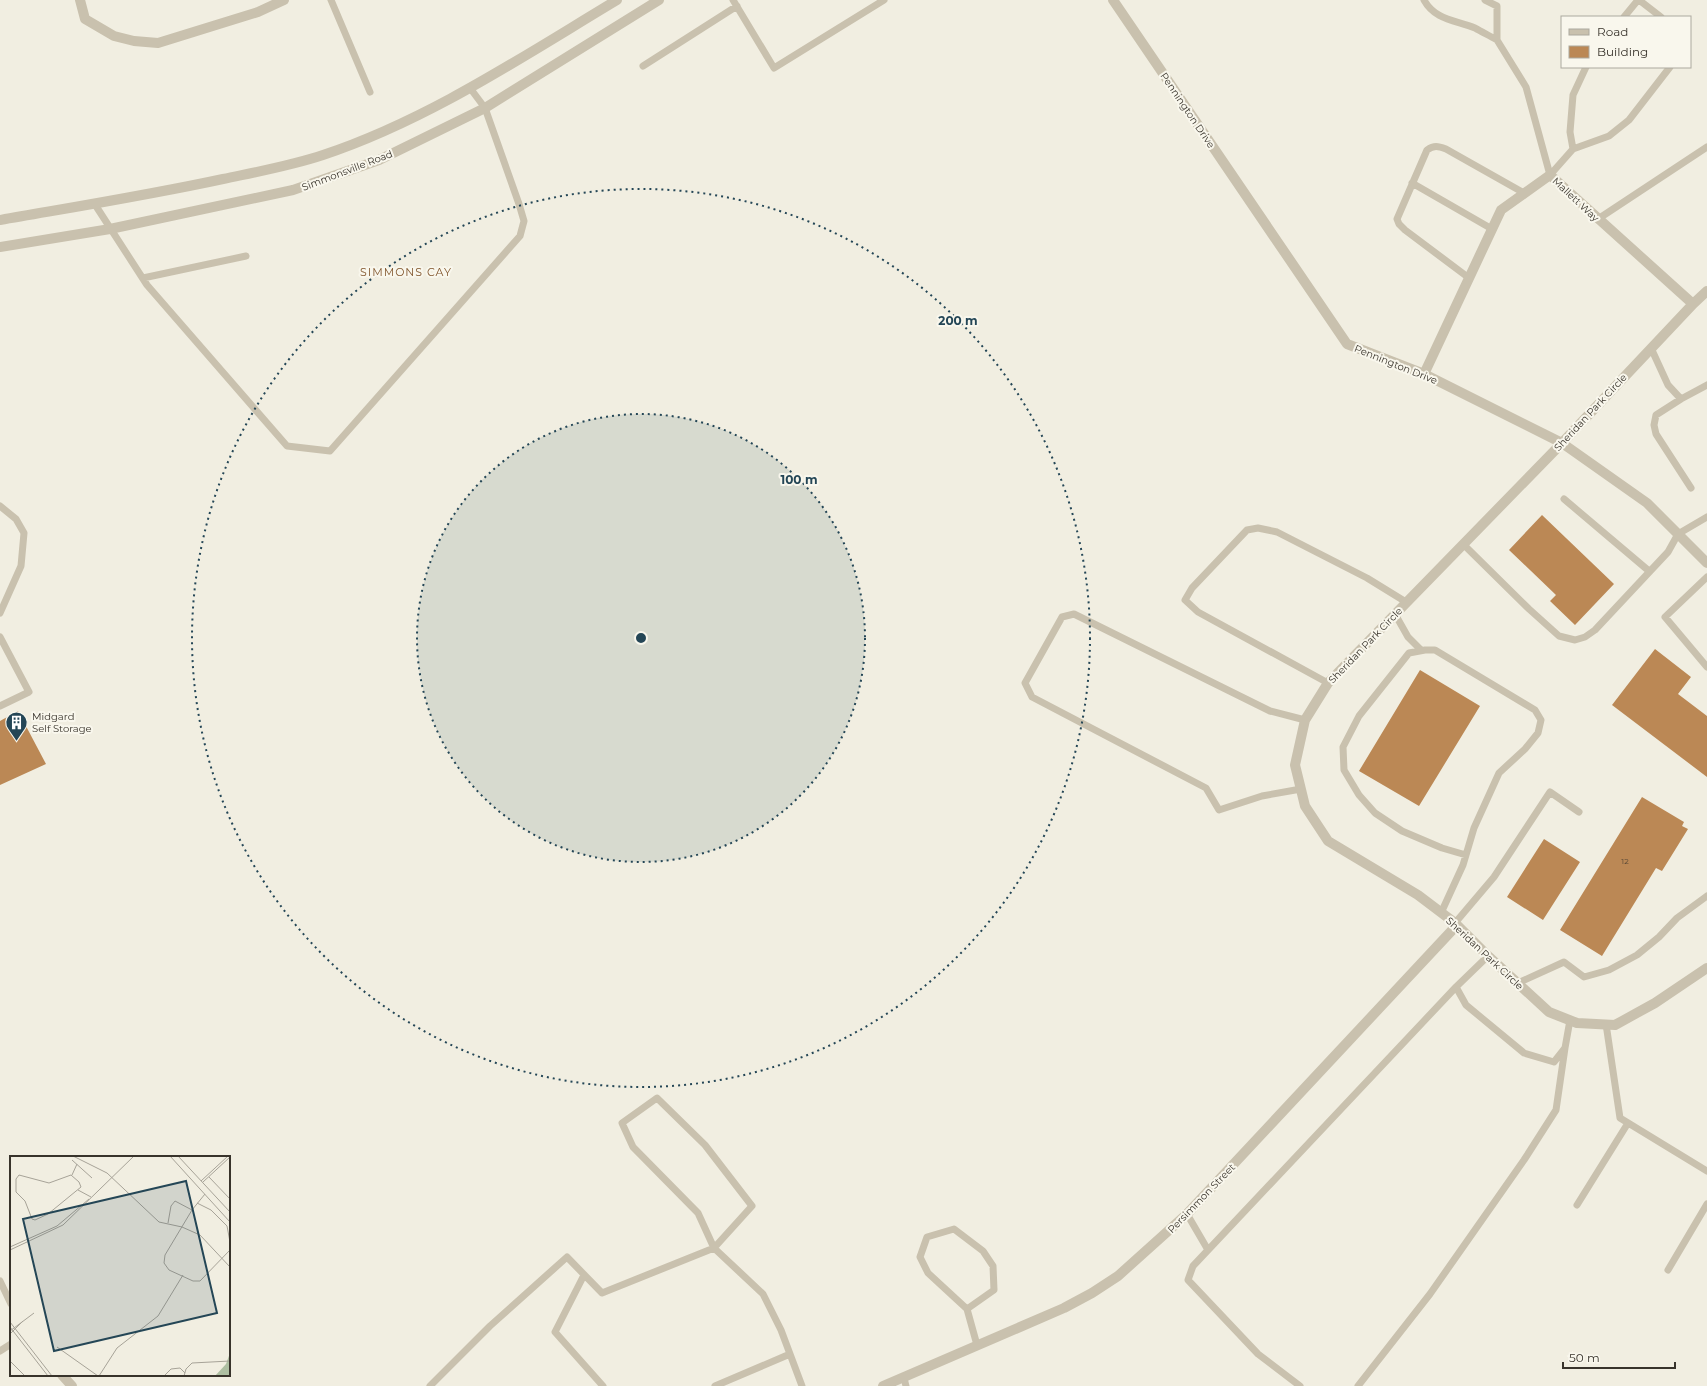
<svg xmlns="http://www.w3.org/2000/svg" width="1707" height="1386" font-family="Montserrat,sans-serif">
  <rect width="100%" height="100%" fill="#f1eee1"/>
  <path fill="#b85" d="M1542 515 1614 584 1575 625 1550 601 1556 595 1509 550Z
    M1655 649 1691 677 1678 694 1707 716V777L1612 705Z
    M1420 670 1480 706 1419 806 1359 771Z
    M18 711 46 764 0 785V721Z
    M1642 797 1684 822 1682 826 1688 829 1662 871 1656 868 1602 956 1560 930Z
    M1544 839 1580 862 1543 920 1507 897Z"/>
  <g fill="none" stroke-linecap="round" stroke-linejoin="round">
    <path stroke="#c9c1ae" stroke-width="7" d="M331 0 370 92
      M733 0 774 68 884 0
      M1424 0C1435 20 1455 20 1475 28 1482 32 1490 36 1497 40
      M1485 0 1497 6V40L1526 87 1550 175
      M1639 0 1661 17
      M1624 17 1638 0
      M643 66 737 6
      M1573 149 1570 132 1573 95 1586 67
      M1550 175 1573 149 1609 136 1629 120 1670 67
      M1412 183 1492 229
      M94 203 147 285 287 446 330 451 520 236 524 221 519 204 485 108 470 88
      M1598 219 1707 147
      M143 278 246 256
      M1469 278 1405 230 1399 224 1397 219 1427 150C1434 145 1438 146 1446 149L1524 193
      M1651 348 1668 385 1681 399 1707 385
      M1681 399 1656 415 1654 425 1656 434 1691 488
      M1564 499 1649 571
      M0 506 16 519 24 533 21 566 0 613
      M1463 544 1529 609 1559 636 1575 640 1585 637 1595 630 1668 552 1678 534 1707 517
      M1707 577 1665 617 1707 667
      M1395 614 1408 637 1421 650
      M0 637 29 692 0 706
      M1328 683 1198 612 1185 600 1192 588 1247 530 1258 528 1277 532 1367 578 1406 602
      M1301 789 1262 796 1219 810 1206 788 1032 697 1025 683 1062 617 1074 614 1270 711 1305 720
      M1441 913 1463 865 1474 828 1499 773 1525 749 1538 733 1541 720 1535 710 1435 650H1425L1409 653 1359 716 1343 747 1344 770 1359 795 1375 813 1402 831 1442 848 1466 855
      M1455 923 1494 877 1550 792 1579 812
      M1518 983 1564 962 1584 977 1609 970 1637 955 1659 937 1677 918 1707 896
      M1456 987 1466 1005 1524 1053 1554 1062 1565 1048 1570 1020
      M1606 1024 1620 1118 1707 1171
      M1577 1205 1628 1123
      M1187 1214 1208 1250
      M1668 1270 1707 1204
      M584 1275 555 1332 603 1386
      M0 1281 11 1304
      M967 1309 994 1290 993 1266 983 1251 954 1229 927 1237 920 1257 928 1273 967 1309 977 1345
      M0 1351 11 1344
      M904 1378 906 1386
      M430 1386 490 1326 567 1257 602 1293 714 1248 752 1206 705 1145 657 1098 622 1123 633 1147 698 1213 714 1248 763 1294 781 1330 802 1386
      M715 1386 790 1354
      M1300 1386 1258 1354 1188 1280 1193 1266 1456 987 1488 956
      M1358 1386 1430 1294 1524 1160 1556 1110 1565 1048"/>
    <path stroke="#c9c1ae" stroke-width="10" d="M80 0 85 19 114 36 134 41 158 43 258 12 284 0
      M1113 0 1347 344 1424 374 1562 443 1647 503 1707 563
      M1707 291 1693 304 1562 443 1328 683 1305 720 1295 765 1305 806 1328 841 1418 895 1455 923 1488 956 1549 1012 1577 1023 1615 1025 1655 1003 1707 968
      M1424 374 1501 210 1550 175 1693 304
      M62 1375 72 1386
      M883 1386 1064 1308 1092 1293 1118 1276 1187 1214 1457 925"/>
    <path stroke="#c9c1ae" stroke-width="10" d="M0 220C74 207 149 195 223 179 256 172 290 166 323 155 428 120 522 57 617 0
      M0 247 110 229 293 190 379 160 485 108 659 0"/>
  </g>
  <circle cx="641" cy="638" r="224" fill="#244656" fill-opacity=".12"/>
  <g fill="none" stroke="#244656" stroke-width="2" stroke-dasharray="2 4">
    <circle cx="641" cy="638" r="224"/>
    <circle cx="641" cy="638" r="449"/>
  </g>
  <defs>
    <symbol id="building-pin" viewBox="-11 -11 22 30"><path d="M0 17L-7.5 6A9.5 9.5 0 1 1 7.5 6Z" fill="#244656" stroke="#f9f7ed"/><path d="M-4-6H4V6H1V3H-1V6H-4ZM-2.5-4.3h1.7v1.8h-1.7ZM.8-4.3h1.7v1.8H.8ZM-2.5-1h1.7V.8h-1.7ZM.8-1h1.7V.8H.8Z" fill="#fff"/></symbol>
  </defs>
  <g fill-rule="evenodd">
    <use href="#building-pin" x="4" y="710" width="25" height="34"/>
  </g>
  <g text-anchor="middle" stroke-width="4" stroke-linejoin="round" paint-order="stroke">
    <g font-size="8" fill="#594836">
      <text x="1625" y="864">12</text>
    </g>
    <g font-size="10" fill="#38332b" stroke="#f9f7ed">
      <text transform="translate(1188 110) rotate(56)" y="4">Pennington Drive</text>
      <text transform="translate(347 170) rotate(-21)" y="4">Simmonsville Road</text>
      <text transform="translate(1576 199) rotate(43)" y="4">Mallett Way</text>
      <text transform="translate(1396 364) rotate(22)" y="4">Pennington Drive</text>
      <text transform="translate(1590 412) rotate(-47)" y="4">Sheridan Park Circle</text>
      <text transform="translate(1365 645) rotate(-46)" y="4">Sheridan Park Circle</text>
      <text transform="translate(1485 953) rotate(43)" y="4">Sheridan Park Circle</text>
      <text transform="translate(1201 1198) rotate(-46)" y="4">Persimmon Street</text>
    </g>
    <g font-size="10" fill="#38332b" stroke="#f9f7ed" text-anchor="start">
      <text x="32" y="720">Midgard<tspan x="32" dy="12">Self Storage</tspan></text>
    </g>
    <g font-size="11" letter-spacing="1" fill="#80552c" stroke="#f9f7ed">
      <text x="406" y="276">SIMMONS CAY</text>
    </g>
  </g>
  <g transform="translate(10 1156)">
    <rect width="220" height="220" fill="#f1eee1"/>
    <path d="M220 197V220H205L216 208Z" fill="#aebfa2"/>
    <path fill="none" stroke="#a7a398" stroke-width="1" d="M63 0 97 17 149 66 172 71 190 79 220 111M160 0 220 66M168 0 220 56M62 4 82 22M9 19 39 27 61 19 69 26 71 31 38 58 25 64 22 63 15 45 6 36V23ZM62 19 67 8M199 21 220 43M191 25 218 0M193 26 220 1M68 34 81 41M195 38 182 54 155 99 154 107 159 114 183 125H190L220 94M187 47 201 54 217 70 220 86M158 67 161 50 165 45 182 54M0 91 47 70 79 43M0 94 53 69 124 0M0 166 42 220M0 171 38 220M0 175 24 157M0 178 13 165M47 191 88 220M0 205 15 220M89 220 107 192 148 160 173 119M154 220 161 213 170 212 175 217M174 220 176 213 182 207 220 205"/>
    <path fill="#244656" fill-opacity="0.15" stroke="#244656" stroke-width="2" d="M176 25 207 157 44 195 13 63Z"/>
    <rect width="220" height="220" fill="none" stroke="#38332b" stroke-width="2"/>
  </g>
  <circle cx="641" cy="638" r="6" fill="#244656" stroke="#f9f7ed" stroke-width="2"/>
  <g font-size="12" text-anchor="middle" font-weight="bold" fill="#244656" stroke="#f9f7ed" stroke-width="4" stroke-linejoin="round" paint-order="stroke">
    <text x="958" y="325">200 m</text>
    <text x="799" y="484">100 m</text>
  </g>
  <rect x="1561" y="16" width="130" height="52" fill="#f9f7ed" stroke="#aca99f"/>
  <rect x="1569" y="29" width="20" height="6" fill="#c9c1ae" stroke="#aca99f"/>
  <text x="1597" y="36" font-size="12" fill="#38332b">Road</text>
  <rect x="1569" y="46" width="20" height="12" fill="#bb8855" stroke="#aca99f"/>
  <text x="1597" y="56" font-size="12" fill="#38332b">Building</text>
  <path d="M1563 1362v6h112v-6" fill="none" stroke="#38332b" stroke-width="2"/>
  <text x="1569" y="1362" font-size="12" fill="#38332b" stroke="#f9f7ed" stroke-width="3" paint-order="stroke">50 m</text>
</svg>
